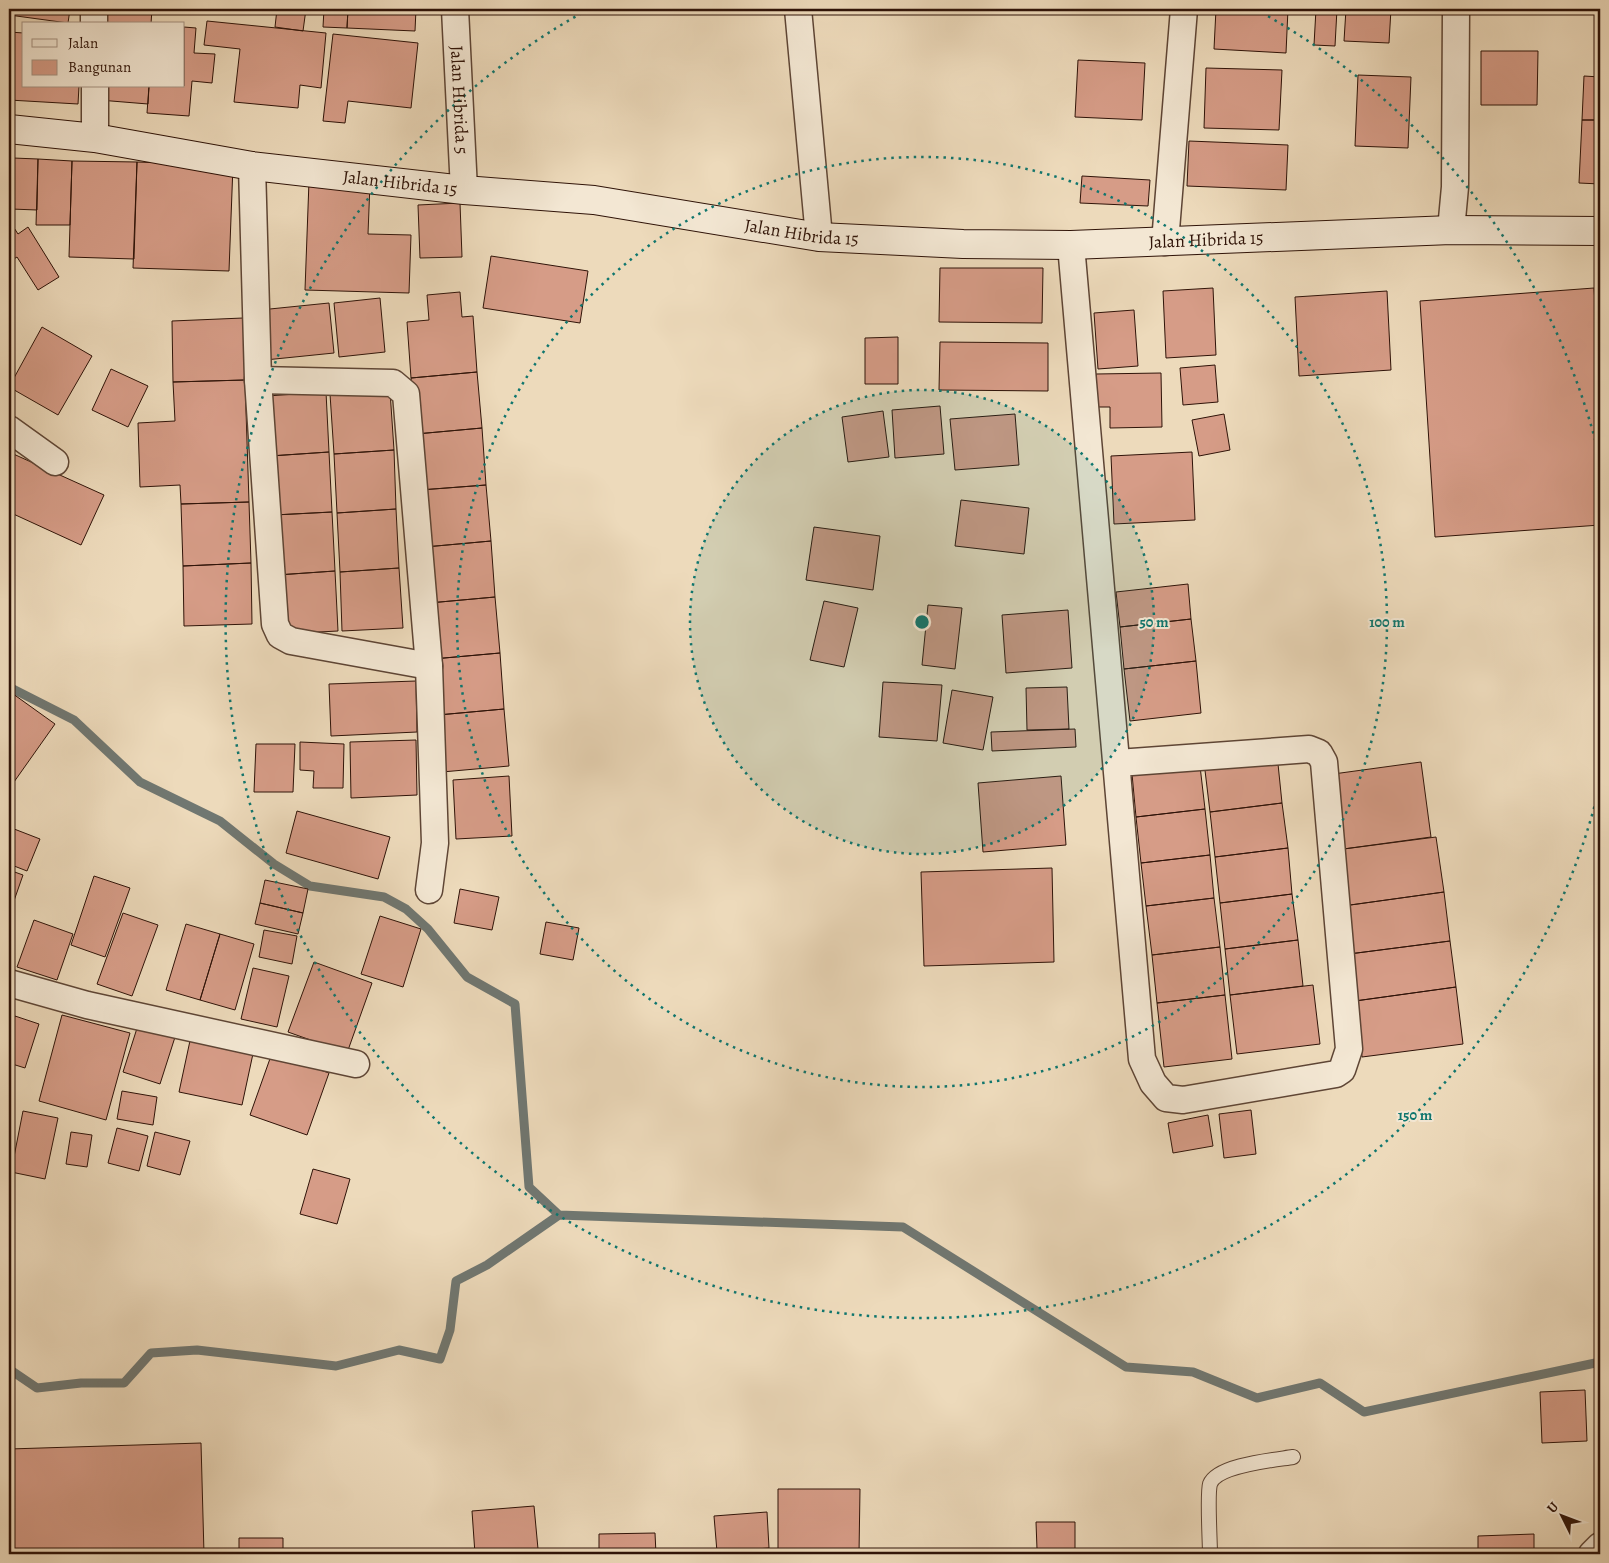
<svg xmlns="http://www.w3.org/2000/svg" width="1609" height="1563" font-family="Alegreya,serif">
  <rect width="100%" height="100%" fill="#eddabb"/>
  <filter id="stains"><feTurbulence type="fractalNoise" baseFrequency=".004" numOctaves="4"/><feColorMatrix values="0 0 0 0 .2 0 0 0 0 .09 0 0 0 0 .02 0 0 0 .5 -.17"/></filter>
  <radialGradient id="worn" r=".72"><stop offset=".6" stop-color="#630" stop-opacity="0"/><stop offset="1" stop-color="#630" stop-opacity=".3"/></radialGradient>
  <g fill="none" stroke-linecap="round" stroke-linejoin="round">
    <path stroke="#707771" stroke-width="9" d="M9 687 74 720 140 782 220 821 274 864 310 886 384 897 406 909 428 929 467 977 515 1004 529 1187 559 1215 903 1227 1126 1367 1193 1372 1257 1398 1320 1383 1364 1412 1600 1362
      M9 1369 37 1388 81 1383H124L151 1353 197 1350 336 1366 399 1350 440 1359 450 1330 456 1281 487 1265 559 1215"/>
  </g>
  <path fill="#d69c87" stroke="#2f1308" d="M9 9H70L68 23 9 15Z
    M102 9H152L151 24H101Z
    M277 9H306L303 31 275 27Z
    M324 9H348L347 28 323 27Z
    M348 9H416L415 31 347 28Z
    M1216 9H1288L1286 53 1214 49Z
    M1316 9H1337L1335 46 1314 45Z
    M1346 9H1391L1389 43 1344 41Z
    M207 21 326 33 321 88 300 85 298 108 234 102 240 49 204 45Z
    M184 27 196 28 194 53 215 54 212 83 192 81 189 116 147 113 149 86H184Z
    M9 32 24 33V86H79L78 104 9 100Z
    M333 34 418 43 411 108 348 101 345 123 323 121Z
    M1481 51H1538L1537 105H1481Z
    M1078 60 1145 63 1142 120 1075 117Z
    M1206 68 1282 70 1279 130 1204 128Z
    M1358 75 1411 77 1408 148 1355 146Z
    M1584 76 1600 77V120H1582Z
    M99 86H149L148 104 99 100Z
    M1582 120H1600V184L1579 183Z
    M1189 141 1288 145 1286 190 1187 186Z
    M13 158 38 159 37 210 11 209Z
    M38 159 72 161 70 225H36Z
    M72 161 137 162 134 259 69 257Z
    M137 162 233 165 229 271 133 268Z
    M1082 176 1150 180 1148 206 1080 203Z
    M309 181 370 183 368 234 411 235 409 293 305 290Z
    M460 203 462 257 420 258 418 205Z
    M9 220 18 234 28 227 59 277 38 290 17 257 9 262Z
    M491 256 588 271 580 323 483 308Z
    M940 268H1043L1042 323 939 322Z
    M1213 288 1216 355 1166 358 1163 291Z
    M1594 288 1600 381V525L1435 537 1420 301Z
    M1387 291 1391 370 1299 376 1295 297Z
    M460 292 462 317 473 316 477 372 411 378 407 322 429 320 427 295Z
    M380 298 385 352 339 357 334 303Z
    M329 303 334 353 265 360 260 310Z
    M1134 310 1138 366 1098 369 1094 313Z
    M243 318 245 380 173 382 172 321Z
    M42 327 92 356 58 415 9 387Z
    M898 337V384H865V338Z
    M940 342 1048 343V391L939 390Z
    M1215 365 1218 402 1183 405 1180 368Z
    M111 369 148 386 128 427 92 410Z
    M477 372 482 428 416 434 411 378Z
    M1161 373 1162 427 1110 428V407H1097L1096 374Z
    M245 380 249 502 181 504 180 485 140 487 138 423 175 421 173 382Z
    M390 391 394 450 334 454 330 394Z
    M326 392 329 452 270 456 267 396Z
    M940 406 944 454 895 458 892 410Z
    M883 411 889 457 848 462 842 417Z
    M1015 414 1019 465 955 470 950 419Z
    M1224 414 1230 450 1199 456 1192 420Z
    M482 428 486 485 420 490 416 434Z
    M394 450 396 509 337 513 334 454Z
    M9 452 104 495 81 545 9 512Z
    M329 452 332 512 274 515 270 456Z
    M1192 452 1195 520 1114 524 1111 456Z
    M486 485 491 541 425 547 420 490Z
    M961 500 1029 508 1024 554 955 546Z
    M249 502 251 563 183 566 181 504Z
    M396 509 399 568 340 572 337 513Z
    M332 512 335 571 277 575 274 515Z
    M814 527 880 536 873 590 806 580Z
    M491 541 495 597 429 603 425 547Z
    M251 563 252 624 184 626 183 566Z
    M399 568 403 628 342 631 340 572Z
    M335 571 338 631 280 634 277 575Z
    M1188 584 1191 619 1120 627 1116 592Z
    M495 597 500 653 433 659 429 603Z
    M824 601 858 608 844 667 810 660Z
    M928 605 962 608 955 669 922 665Z
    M1068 610 1072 668 1006 673 1002 615Z
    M1191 619 1196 661 1124 669 1120 627Z
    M500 653 504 709 438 715 433 659Z
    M1196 661 1201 713 1130 721 1124 669Z
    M416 681 417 732 331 736 329 684Z
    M883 682 942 685 937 741 879 737Z
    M1067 687 1069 729 1027 730 1026 688Z
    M952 690 993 697 983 750 943 743Z
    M9 691 55 724 9 789Z
    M504 709 509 766 442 772 438 715Z
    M1075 729 1076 747 992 751 991 732Z
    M416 740 417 795 351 798 350 742Z
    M300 742 344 744 343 788H313L314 771 300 770Z
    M256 744H295L293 792H254Z
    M1277 754 1282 803 1210 812 1204 762Z
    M1421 762 1431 837 1336 850 1326 775Z
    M1200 766 1205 809 1136 817 1132 774Z
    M509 776 512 836 456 839 453 780Z
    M1061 776 1066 845 983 852 978 783Z
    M1282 803 1288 848 1215 857 1210 812Z
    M1205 809 1210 855 1141 863 1136 817Z
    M297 811 390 837 378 879 286 853Z
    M9 827 40 839 27 871 9 864Z
    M1436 837 1444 892 1343 906 1336 850Z
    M1288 848 1292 894 1220 903 1215 857Z
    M1210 855 1214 898 1146 906 1141 863Z
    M1052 868 1054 962 924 966 921 872Z
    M9 870 23 875 9 915Z
    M94 876 130 888 105 957 71 945Z
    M265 880 308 889 303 913 260 903Z
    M460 889 499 897 492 930 454 923Z
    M1444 892 1450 941 1349 954 1343 906Z
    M1292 894 1298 940 1225 949 1220 903Z
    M1214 898 1220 947 1152 955 1146 906Z
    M260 903 303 913 298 934 255 924Z
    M123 913 158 925 132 996 97 984Z
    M380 916 421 929 403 987 361 974Z
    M34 920 73 934 57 980 17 967Z
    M546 922 579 928 573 960 540 954Z
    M186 924 220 934 200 1000 166 990Z
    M264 930 297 936 292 964 259 957Z
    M220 934 254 944 235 1010 200 1000Z
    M1298 940 1303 986 1230 995 1225 949Z
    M1450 941 1456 987 1355 1001 1349 954Z
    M1220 947 1225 995 1157 1003 1152 955Z
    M314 962 372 983 347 1053 288 1032Z
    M253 968 289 976 277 1027 241 1019Z
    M1313 985 1320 1044 1237 1054 1230 995Z
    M1456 987 1463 1044 1362 1057 1355 1001Z
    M1225 995 1232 1059 1164 1067 1157 1003Z
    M62 1015 130 1033 106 1120 39 1101Z
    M15 1016 39 1024 25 1068 9 1063V1036Z
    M139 1022 176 1034 160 1084 123 1072Z
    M191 1036 254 1049 242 1105 179 1092Z
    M272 1053 329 1073 307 1135 250 1115Z
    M122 1091 157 1097 153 1125 117 1119Z
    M1251 1110 1256 1154 1224 1158 1219 1114Z
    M23 1111 58 1118 45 1179 11 1172Z
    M1208 1115 1213 1146 1173 1153 1168 1123Z
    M117 1128 148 1136 139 1171 108 1163Z
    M71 1132 92 1135 87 1167 66 1164Z
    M155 1132 190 1141 180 1175 147 1166Z
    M313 1169 350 1179 337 1224 300 1214Z
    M1585 1390 1587 1441 1542 1443 1540 1392Z
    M201 1443 204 1554H9V1449Z
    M778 1489H860L859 1554 778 1553Z
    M534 1506 538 1549 475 1554 472 1511Z
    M767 1512 769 1548 717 1552 714 1516Z
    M1036 1522H1075V1549H1037Z
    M655 1533 656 1554H599V1534Z
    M1534 1534V1554H1478V1536Z
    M239 1538H283V1554H239Z"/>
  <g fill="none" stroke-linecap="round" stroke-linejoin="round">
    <defs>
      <path id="lane" d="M1210 1554C1210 1541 1207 1494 1210 1484 1217 1465 1274 1460 1293 1457"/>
      <g id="street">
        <path d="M94 9V24"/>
        <path id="s1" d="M455 9 464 190"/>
        <path d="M798 9 819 237"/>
        <path d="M95 86V138"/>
        <path d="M252 166 258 380 275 624 280 635 291 641 429 666"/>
        <path d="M1451 230 1455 187 1456 9"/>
        <path d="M1165 242 1184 9"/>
        <path d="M1071 245 1142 1059 1153 1083 1166 1098 1183 1100 1336 1074 1342 1070 1349 1049 1324 762 1319 753 1309 749 1118 763"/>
        <path d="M258 380 393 383 406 394 429 666 435 843 429 890"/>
        <path d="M9 429 55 462"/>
        <path d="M9 983 87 1005 356 1064"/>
        <path d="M1592 1554 1600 1546"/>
      </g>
      <g id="secondary">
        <path id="s2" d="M9 129 95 138 252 166 464 190 594 200 819 237 963 244 1071 245 1451 230 1600 231"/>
      </g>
    </defs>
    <use href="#lane" stroke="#5e4535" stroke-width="16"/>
    <use href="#street" stroke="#5e4535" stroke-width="29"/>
    <use href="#secondary" stroke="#2f1308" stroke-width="30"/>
    <use href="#lane" stroke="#f3e7d3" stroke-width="14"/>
    <use href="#street" stroke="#f3e7d3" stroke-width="26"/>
    <use href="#secondary" stroke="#f3e7d3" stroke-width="28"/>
  </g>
  <circle cx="922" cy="622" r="232" fill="#0f766e" fill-opacity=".12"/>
  <g fill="none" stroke="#0f766e" stroke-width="2.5" stroke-dasharray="2.5 5">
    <circle cx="922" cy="622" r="232"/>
    <circle cx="922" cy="622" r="465"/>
    <path d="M1600 785A697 697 0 1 1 589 9M1255 9A697 697 0 0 1 1600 459"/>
  </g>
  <g text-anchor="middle" stroke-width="4" stroke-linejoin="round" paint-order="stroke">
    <g font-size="18" fill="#2f1308" stroke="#f3e7d3">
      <text dy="6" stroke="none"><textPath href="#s1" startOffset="91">Jalan Hibrida 5</textPath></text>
      <text dy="6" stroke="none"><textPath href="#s2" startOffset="395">Jalan Hibrida 15</textPath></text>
      <text dy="6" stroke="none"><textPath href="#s2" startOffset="800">Jalan Hibrida 15</textPath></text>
      <text dy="6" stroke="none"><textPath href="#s2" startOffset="1205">Jalan Hibrida 15</textPath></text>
    </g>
  </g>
  <circle cx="922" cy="622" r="8" fill="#0f766e" stroke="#f3e7d3" stroke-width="2.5"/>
  <g font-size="15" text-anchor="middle" font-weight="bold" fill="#0f766e" stroke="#f3e7d3" stroke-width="4" stroke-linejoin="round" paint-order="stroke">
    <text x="1154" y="627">50 m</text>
    <text x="1387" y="627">100 m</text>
    <text x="1415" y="1120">150 m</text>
  </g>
  <rect width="1609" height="1563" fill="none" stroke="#eddabb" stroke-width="30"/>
  <rect x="10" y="10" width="1589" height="1543" fill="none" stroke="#2f1308" stroke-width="2.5"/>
  <rect x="15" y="15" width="1579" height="1533" fill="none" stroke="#2f1308"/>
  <rect x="22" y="22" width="162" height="65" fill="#f3e7d3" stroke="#a59282"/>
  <rect x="32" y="39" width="25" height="8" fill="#f3e7d3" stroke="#a59282"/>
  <text x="68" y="48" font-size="15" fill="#2f1308">Jalan</text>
  <rect x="32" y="60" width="25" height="15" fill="#d69c87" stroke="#a59282"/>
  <text x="68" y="72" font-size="15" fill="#2f1308">Bangunan</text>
  <g transform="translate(1562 1516) rotate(312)" stroke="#f3e7d3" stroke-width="4" paint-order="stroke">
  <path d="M0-4L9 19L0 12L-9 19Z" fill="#2f1308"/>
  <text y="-8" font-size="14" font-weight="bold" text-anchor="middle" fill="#2f1308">U</text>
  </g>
  <rect width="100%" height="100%" filter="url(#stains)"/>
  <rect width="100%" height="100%" fill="url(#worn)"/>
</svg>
